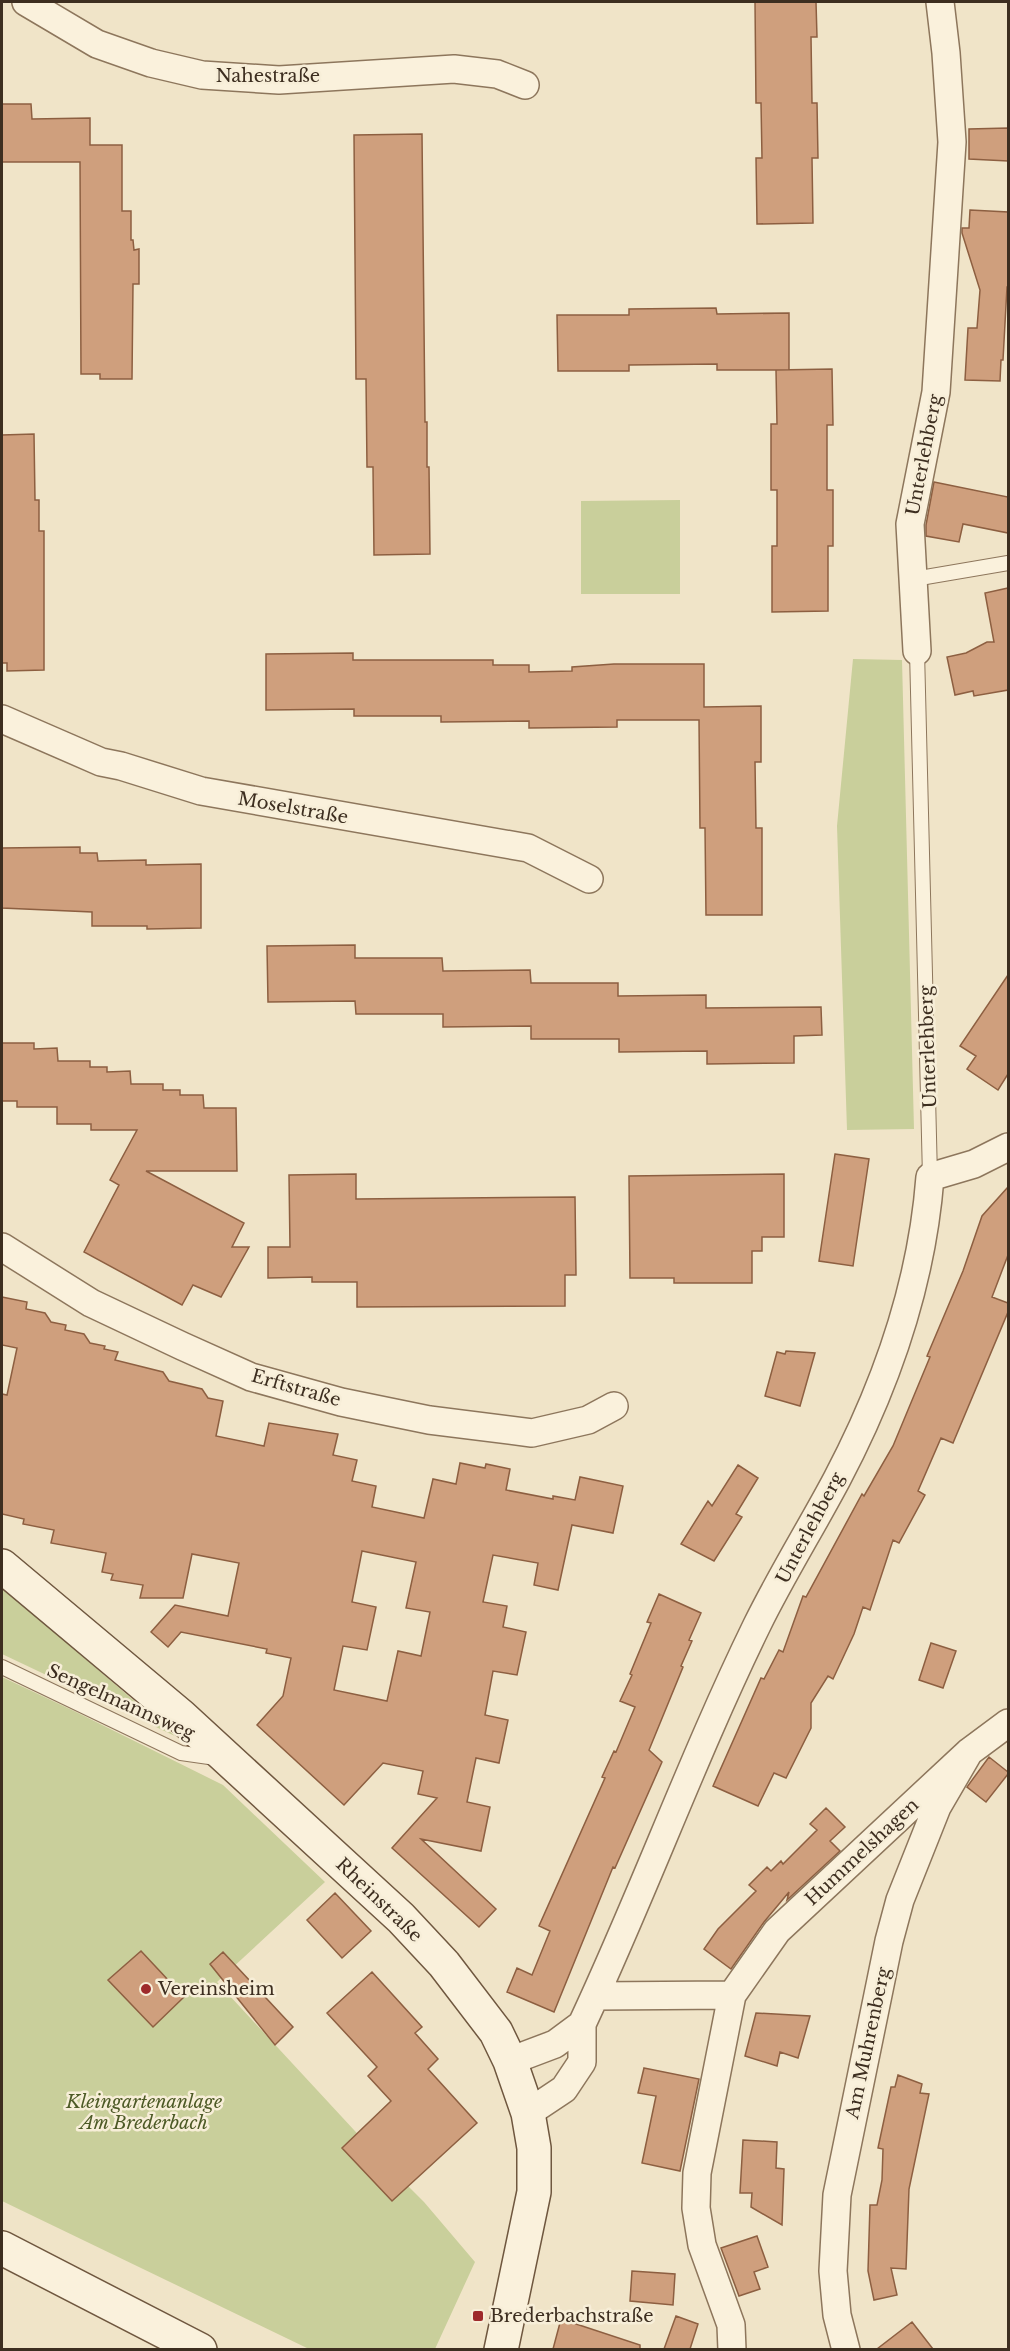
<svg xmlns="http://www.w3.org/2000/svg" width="1010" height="2351" font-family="'Libre Baskerville',serif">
  <rect width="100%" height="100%" fill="#f0e4c8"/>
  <path fill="#c9cf9b" d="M680 500V594H581V501Z
    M853 659 902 660 914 1129 847 1130 837 826Z
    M2 1587 175 1736 2 1654Z
    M2 1677 74 1711 223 1785 325 1882 217 1982 379 2157 424 2202 475 2262 435 2349H309L2 2201Z"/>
  <path fill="#cf9f7d" stroke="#8d5f41" stroke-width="1.5" fill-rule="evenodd" d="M755 2H816L817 37H811L812 103H817L818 158H812L813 223 757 224 756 158H762L761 103H756Z
    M2 104H31L32 119 90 118V145H122V211H131V240H133L134 250 139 249V284H133L132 379H100V374H81L80 162H2Z
    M1008 128V161L969 159V129Z
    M422 134 425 422H427V467H429L430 554 374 555 373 467H367L366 379H356L354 135Z
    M970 210 1008 212V287H1007L1003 360H1001L1000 381 965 380 968 328H977L980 290 962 233V228H969Z
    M716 308 717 314 789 313V370H717V364L629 365V371H558L557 315H629V309Z
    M832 369 833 425H827V490H833V546H828V611L772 612V546H777V490H771V424H777L776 370Z
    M34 434 35 500H39V531H44V670L7 671V663H2V435Z
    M934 482 1008 497V533L963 524 959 542 926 536V525Z
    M1008 588V690L974 696 973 691 955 695 947 657 966 653 987 642H994L985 593Z
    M353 653V660H493V665H529V672L572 671V667L614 664H704V707L761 706V762H755L756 828H762V915H706L705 828H700L699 720H617V727L529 728V721L441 722V716H354V709L266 710V654Z
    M80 847V853H97L98 861 146 860V865L201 864V928L147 929V926H92V912L2 908V848Z
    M355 945V958H442L443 971 530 970 531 983H618V996L706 995V1008L821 1007 822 1035 794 1036V1063L707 1064V1051L619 1052V1039H531V1026L443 1027V1014H356L355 1001 268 1002 267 946Z
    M1008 975V1074L998 1090 967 1069 976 1056 960 1046Z
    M2 1043H34V1049L57 1048 58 1061H90V1067H107V1072L130 1071 131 1084H163V1090H180V1095H203L204 1108H236L237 1171H146L244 1223 232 1247H249L221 1297 193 1285 182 1305 84 1252 119 1185 110 1180 137 1130H91V1124H57V1107H17V1101H2Z
    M835 1154 869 1159 853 1266 819 1261Z
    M356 1174V1199L575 1197 576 1275H565V1306L357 1307V1282H312V1277L268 1278V1247H290L289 1175Z
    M784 1174V1237H762V1251H752V1283H674V1278H630L629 1176Z
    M1008 1187V1255L992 1297 1008 1303V1312L953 1443 941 1438 918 1491 925 1495 899 1543 893 1540 870 1610 863 1607 854 1634 833 1679 828 1676 811 1703V1728L786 1778 774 1773 758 1806 713 1786 761 1678 764 1679 779 1650 783 1652 803 1596 806 1597 862 1494 864 1496 893 1446 930 1357 927 1356 963 1271 982 1216Z
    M2 1297 27 1302 26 1309 45 1313 51 1322 66 1325 65 1330 84 1334 90 1343 105 1346 104 1349 118 1352 115 1360 163 1372 169 1381 202 1389 208 1398 223 1401 216 1436 264 1446 269 1423 338 1434 333 1455 357 1460 352 1481 376 1486 372 1507 424 1518 433 1479 456 1484 460 1463 485 1468 486 1464 510 1469 506 1490 553 1499V1496L575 1500 580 1477 623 1486 613 1533 572 1525 558 1590 534 1585 538 1563 493 1555 483 1602 507 1606 503 1627 526 1632 517 1675 493 1671 485 1715 508 1720 499 1763 476 1758 467 1802 490 1807 481 1851 421 1839 496 1909 479 1927 392 1848 437 1798 418 1794 423 1771 383 1763 344 1805 257 1725 283 1696 291 1658 266 1653 267 1649 181 1632 168 1647 151 1632 175 1605 228 1616 239 1563 192 1554 183 1598H140L143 1585 111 1580 113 1574 102 1572 106 1553 51 1543 54 1530 23 1524 24 1519 2 1514V1394L7 1395 17 1348 2 1345ZM362 1551 416 1562 406 1608 430 1612 421 1656 398 1651 387 1701 334 1690 343 1646 367 1650 376 1607 352 1602Z
    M786 1351 815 1353 800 1406 765 1396 777 1352 785 1354Z
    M738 1465 758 1478 736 1514 742 1517 714 1561 681 1544 708 1501 712 1506Z
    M659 1594 701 1613 689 1640 692 1641 681 1666 683 1667 649 1750 662 1762 615 1868 613 1867 554 2012 507 1992 517 1968 532 1975 550 1931 539 1926 605 1778 602 1777 614 1751 616 1752 635 1707 620 1701 632 1675 630 1674 651 1623 647 1622Z
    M931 1643 956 1651 943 1688 919 1680Z
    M989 1757 1008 1772V1774L986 1802 967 1787Z
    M826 1808 845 1827 830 1841 840 1851 787 1900 789 1892 764 1922 731 1969 704 1949 718 1929 756 1891 749 1885 767 1867 771 1871 781 1861 783 1864 817 1830 810 1824Z
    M335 1893 371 1931 342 1958 307 1920Z
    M141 1951 184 1997 153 2027 108 1980Z
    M223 1952 293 2027 275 2045 210 1964Z
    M372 1972 422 2027 415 2033 438 2059 428 2069 477 2123 392 2201 342 2148 391 2101 368 2076 377 2067 327 2013Z
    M756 2013 810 2016 798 2058 780 2052 777 2066 745 2056Z
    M644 2068 699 2079 680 2171 642 2163 656 2096 638 2093Z
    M898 2075 922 2084 920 2093 929 2094 909 2189 906 2269 891 2268 897 2295 874 2300 868 2271 870 2205H877L882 2180 883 2149 878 2148 891 2087H895Z
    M743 2140 777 2142 776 2168 784 2169 782 2225 751 2207 752 2193H740Z
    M757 2236 768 2267 754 2272 760 2289 739 2296 721 2248Z
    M632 2271 675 2274 673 2305 630 2301Z
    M676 2316 698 2324 690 2349H664Z
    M561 2319 640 2345V2349H553Z
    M912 2322 933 2349H877Z"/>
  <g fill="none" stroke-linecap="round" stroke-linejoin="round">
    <defs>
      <path id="lane" d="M914 579 1008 563
        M917 651 930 1177
        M2 1667 181 1753 216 1758"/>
      <path id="street" d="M26 2 97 44 151 63 202 75 279 80 454 69 497 74 525 85
        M917 651 910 524 936 392 952 142 946 53 940 2
        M2 719 101 762 121 766 201 791 528 848 589 879
        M2 1247 91 1303 182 1346 251 1377 341 1402 429 1420 532 1433 588 1420 614 1406
        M595 1996 732 1995 777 1931 969 1752 1008 1723
        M510 2061 555 2044 582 2024
        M528 2113 564 2089 582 2062V2024C644 1892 693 1756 757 1625 781 1576 811 1528 837 1479 886 1386 922 1282 930 1177L974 1164 1008 1147
        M732 2350 731 2325 702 2245 696 2208 697 2173 732 1995
        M846 2350 837 2315 833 2271 837 2195 889 1941 900 1900 937 1807 969 1752"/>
      <path id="secondary" d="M2 1566 181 1716 401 1918 444 1964 496 2032 510 2061 528 2113 534 2148V2192L501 2350
        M2 2248 200 2350"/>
    </defs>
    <use href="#lane" stroke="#8d765c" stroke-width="16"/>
    <use href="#street" stroke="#8d765c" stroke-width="30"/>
    <use href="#secondary" stroke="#6f573f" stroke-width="36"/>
    <use href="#lane" stroke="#faf1dc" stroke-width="14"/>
    <use href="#street" stroke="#faf1dc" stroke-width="27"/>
    <use href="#secondary" stroke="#faf1dc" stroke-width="33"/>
  </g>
  <g fill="#9e2a2b" stroke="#f7eed8" stroke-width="2">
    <circle cx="146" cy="1989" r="6"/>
    <rect x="472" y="2310" width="12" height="12" rx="3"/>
  </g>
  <g text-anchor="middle" stroke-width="5" stroke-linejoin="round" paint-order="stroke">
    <g font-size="18" fill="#3d2e20" stroke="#f7eed8">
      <text x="268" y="82">Nahestraße</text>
      <text transform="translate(924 455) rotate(-79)" y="6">Unterlehberg</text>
      <text transform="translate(293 808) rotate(10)" y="6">Moselstraße</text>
      <text transform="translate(928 1047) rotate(-92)" y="6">Unterlehberg</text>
      <text transform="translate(296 1388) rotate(16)" y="6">Erftstraße</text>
      <text transform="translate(810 1528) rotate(-62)" y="6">Unterlehberg</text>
      <text transform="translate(121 1702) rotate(24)" y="6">Sengelmannsweg</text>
      <text transform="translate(862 1852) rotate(-43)" y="6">Hummelshagen</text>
      <text transform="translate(379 1900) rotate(44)" y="6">Rheinstraße</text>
      <text transform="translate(868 2043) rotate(-78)" y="6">Am Muhrenberg</text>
    </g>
    <g font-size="18" fill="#3d2e20" stroke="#f7eed8" text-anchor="start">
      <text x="158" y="1995">Vereinsheim</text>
      <text x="490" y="2322">Brederbachstraße</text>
    </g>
    <g font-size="18" font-style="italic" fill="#4d5a26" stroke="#f7eed8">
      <text x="144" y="2108">Kleingartenanlage<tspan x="144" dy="21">Am Brederbach</tspan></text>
    </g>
  </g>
  <rect width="1010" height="2351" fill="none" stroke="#3d2e20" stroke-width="6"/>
</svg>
